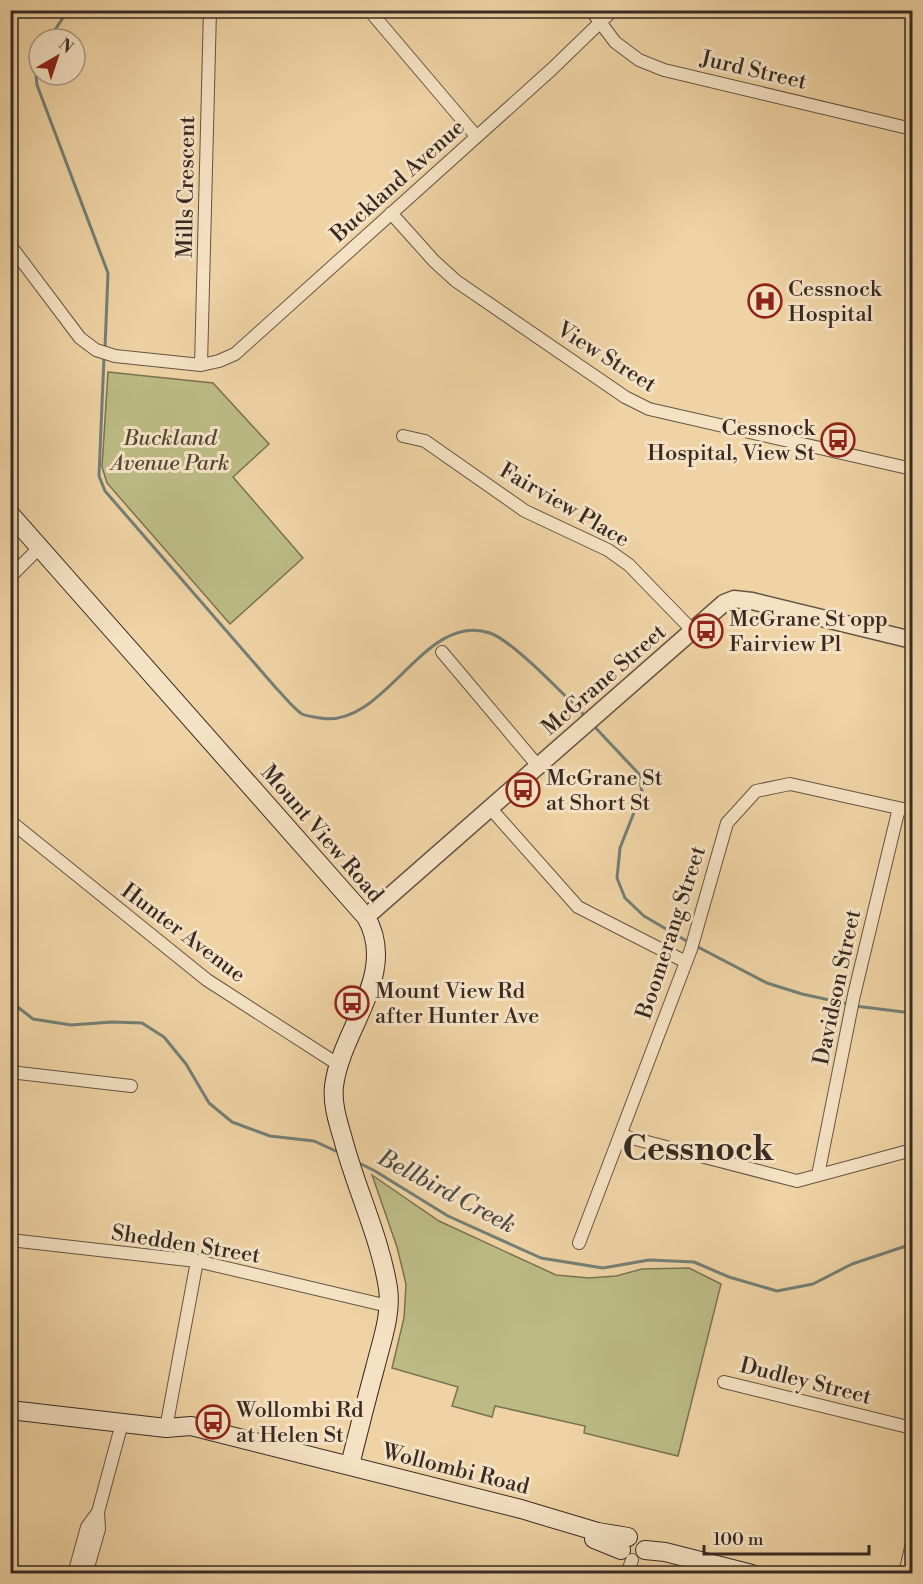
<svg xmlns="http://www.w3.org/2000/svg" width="923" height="1584" font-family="'Libre Bodoni',serif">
  <rect width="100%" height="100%" fill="#efd3a4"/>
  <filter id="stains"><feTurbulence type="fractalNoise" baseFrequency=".00333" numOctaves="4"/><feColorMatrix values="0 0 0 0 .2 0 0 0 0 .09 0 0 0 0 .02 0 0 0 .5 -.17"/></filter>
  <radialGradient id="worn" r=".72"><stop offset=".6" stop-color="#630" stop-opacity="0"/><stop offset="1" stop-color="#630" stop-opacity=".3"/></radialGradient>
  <path fill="#bcbb84" stroke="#7a7254" stroke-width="1.5" d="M108 372 213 383 269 444 233 477 303 558 230 624 107 483 102 467Z
    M372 1175 439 1221 556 1275 589 1278 616 1276 642 1269 689 1268 721 1284 678 1456 584 1433 585 1426 495 1406 492 1417 452 1406 458 1387 392 1368 404 1318 406 1284 397 1247Z"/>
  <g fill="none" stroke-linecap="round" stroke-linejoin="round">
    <path stroke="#737f76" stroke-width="3" d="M49 39 68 10
      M39 57 35 64 37 85 108 273 105 348
      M104 357 99 476 105 491 276 688C284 696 293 708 302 714 306 716 315 717 320 718 385 730 424 610 490 633 513 641 567 698 586 717
      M592 724 639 774 642 792 620 848 617 878 625 898 644 916 690 943
      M696 946 767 983 802 994 848 1004
      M10 1001 33 1019 71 1025 112 1022 142 1023 164 1037 186 1064 209 1103 232 1122 270 1136 314 1141 340 1153
      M855 1006 912 1013
      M357 1162 375 1171 448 1216 541 1258 603 1268 649 1260 694 1262 729 1277 777 1291 813 1284 852 1264 906 1246 912 1247"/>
    <defs>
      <path id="minor" d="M369 10 476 136
        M591 10 615 42 639 60 664 70 912 129
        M391 213 434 261 456 281 625 397 649 409 912 469
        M10 245 80 338 96 350 115 356 201 365 219 361 235 354 552 69 613 10
        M201 365 210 10
        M403 436 425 441 525 511 608 550 629 565 692 630
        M10 577 40 547
        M442 652 538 766
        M491 809 578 907 686 962
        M10 821 207 980 339 1065
        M10 1072 131 1086
        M620 1135 797 1181 912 1150
        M818 1175 854 995 899 808
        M10 1240 197 1261 388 1306
        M579 1243 691 949 727 823 756 791 790 784 912 811
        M724 1382 912 1428
        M166 1428 197 1261
        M74 1574 87 1527 98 1512
        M86 1574 99 1529 98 1512 122 1423
        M627 1574 632 1560
        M905 1574 912 1543"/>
      <path id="tertiary" d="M366 917 724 603 734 599 752 601 912 640"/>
      <path id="secondary" d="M10 514 366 917C399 974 341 1029 334 1086 332 1104 338 1122 343 1139 356 1189 380 1237 388 1288 392 1314 381 1343 375 1368 366 1401 358 1433 350 1465
        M10 1410 166 1428 191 1426 521 1509 598 1532 628 1537
        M594 1539 621 1550
        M645 1550 665 1552 752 1574"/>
    </defs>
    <use href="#minor" stroke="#665443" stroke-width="14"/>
    <use href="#tertiary" stroke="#665443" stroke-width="19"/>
    <use href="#secondary" stroke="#382a23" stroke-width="20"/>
    <use href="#minor" stroke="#f5e2c4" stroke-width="12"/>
    <use href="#tertiary" stroke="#f5e2c4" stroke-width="16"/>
    <use href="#secondary" stroke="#f5e2c4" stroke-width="18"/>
  </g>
  <defs>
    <symbol id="hospital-ring" viewBox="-11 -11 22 22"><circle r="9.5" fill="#f5e2c4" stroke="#8f2418" stroke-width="1.5"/><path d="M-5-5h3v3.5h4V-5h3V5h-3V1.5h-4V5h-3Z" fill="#8f2418"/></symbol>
    <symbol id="bus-ring" viewBox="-11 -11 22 22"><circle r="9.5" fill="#f5e2c4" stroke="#8f2418" stroke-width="1.5"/><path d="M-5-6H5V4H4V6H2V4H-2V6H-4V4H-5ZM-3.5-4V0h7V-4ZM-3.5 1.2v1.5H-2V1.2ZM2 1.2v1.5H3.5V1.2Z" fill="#8f2418"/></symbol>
  </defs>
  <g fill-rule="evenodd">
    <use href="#hospital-ring" x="746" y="282" width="38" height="38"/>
    <use href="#bus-ring" x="819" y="421" width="38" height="38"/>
    <use href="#bus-ring" x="687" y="612" width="38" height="38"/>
    <use href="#bus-ring" x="504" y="771" width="38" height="38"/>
    <use href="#bus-ring" x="333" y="984" width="38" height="38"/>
    <use href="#bus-ring" x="194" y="1403" width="38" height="38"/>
  </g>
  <g text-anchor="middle" stroke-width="6" stroke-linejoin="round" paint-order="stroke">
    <g font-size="22" fill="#382a23" stroke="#f5e2c4">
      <text transform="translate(754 69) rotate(13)" y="8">Jurd Street</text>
      <text transform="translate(397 180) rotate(-42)" y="8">Buckland Avenue</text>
      <text transform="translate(185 187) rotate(-89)" y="8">Mills Crescent</text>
      <text transform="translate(607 356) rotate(32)" y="8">View Street</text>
      <text transform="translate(565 504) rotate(30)" y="8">Fairview Place</text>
      <text transform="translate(603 679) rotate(-41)" y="8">McGrane Street</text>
      <text transform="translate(323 833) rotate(49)" y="8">Mount View Road</text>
      <text transform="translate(184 932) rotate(37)" y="8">Hunter Avenue</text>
      <text transform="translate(670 932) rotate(-72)" y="8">Boomerang Street</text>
      <text transform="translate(836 987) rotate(-78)" y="8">Davidson Street</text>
      <text transform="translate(186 1243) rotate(9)" y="8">Shedden Street</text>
      <text transform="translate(806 1380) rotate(14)" y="8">Dudley Street</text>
      <text transform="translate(456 1468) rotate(14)" y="8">Wollombi Road</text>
    </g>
    <g font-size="22" fill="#382a23" stroke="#f5e2c4" text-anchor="start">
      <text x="788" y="296">Cessnock<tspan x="788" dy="25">Hospital</tspan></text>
      <text x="815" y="435" text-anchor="end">Cessnock<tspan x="815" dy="25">Hospital, View St</tspan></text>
      <text x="729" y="626">McGrane St opp<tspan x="729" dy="25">Fairview Pl</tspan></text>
      <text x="546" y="785">McGrane St<tspan x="546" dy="25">at Short St</tspan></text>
      <text x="375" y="998">Mount View Rd<tspan x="375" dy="25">after Hunter Ave</tspan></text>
      <text x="236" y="1417">Wollombi Rd<tspan x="236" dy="25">at Helen St</tspan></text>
    </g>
    <g font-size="22" font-style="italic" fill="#524736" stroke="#f5e2c4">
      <text x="170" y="445">Buckland<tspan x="170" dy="25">Avenue Park</tspan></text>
    </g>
    <g font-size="24" font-style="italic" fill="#514d46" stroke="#f5e2c4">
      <text transform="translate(447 1191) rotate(28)" y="8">Bellbird Creek</text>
    </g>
    <g font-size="34" font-weight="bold" fill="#382a23" stroke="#f5e2c4">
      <text x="698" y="1160">Cessnock</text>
    </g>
  </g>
  <rect width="923" height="1584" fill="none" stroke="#efd3a4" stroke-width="36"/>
  <rect x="12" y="12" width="899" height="1560" fill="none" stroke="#382a23" stroke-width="3"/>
  <rect x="18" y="18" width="887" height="1548" fill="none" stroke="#382a23" stroke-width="1.5"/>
  <g transform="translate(57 57) rotate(39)"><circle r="28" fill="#f5e2c4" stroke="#a99884" stroke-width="1.5"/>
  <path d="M0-4.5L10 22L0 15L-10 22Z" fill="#8f2418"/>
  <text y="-9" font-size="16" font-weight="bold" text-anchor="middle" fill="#382a23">N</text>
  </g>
  <path d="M704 1545v9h165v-9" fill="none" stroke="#382a23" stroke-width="3"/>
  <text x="713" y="1545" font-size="18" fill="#382a23" stroke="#f5e2c4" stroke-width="4.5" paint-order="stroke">100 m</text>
  <rect width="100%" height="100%" filter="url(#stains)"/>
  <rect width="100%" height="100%" fill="url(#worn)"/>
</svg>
